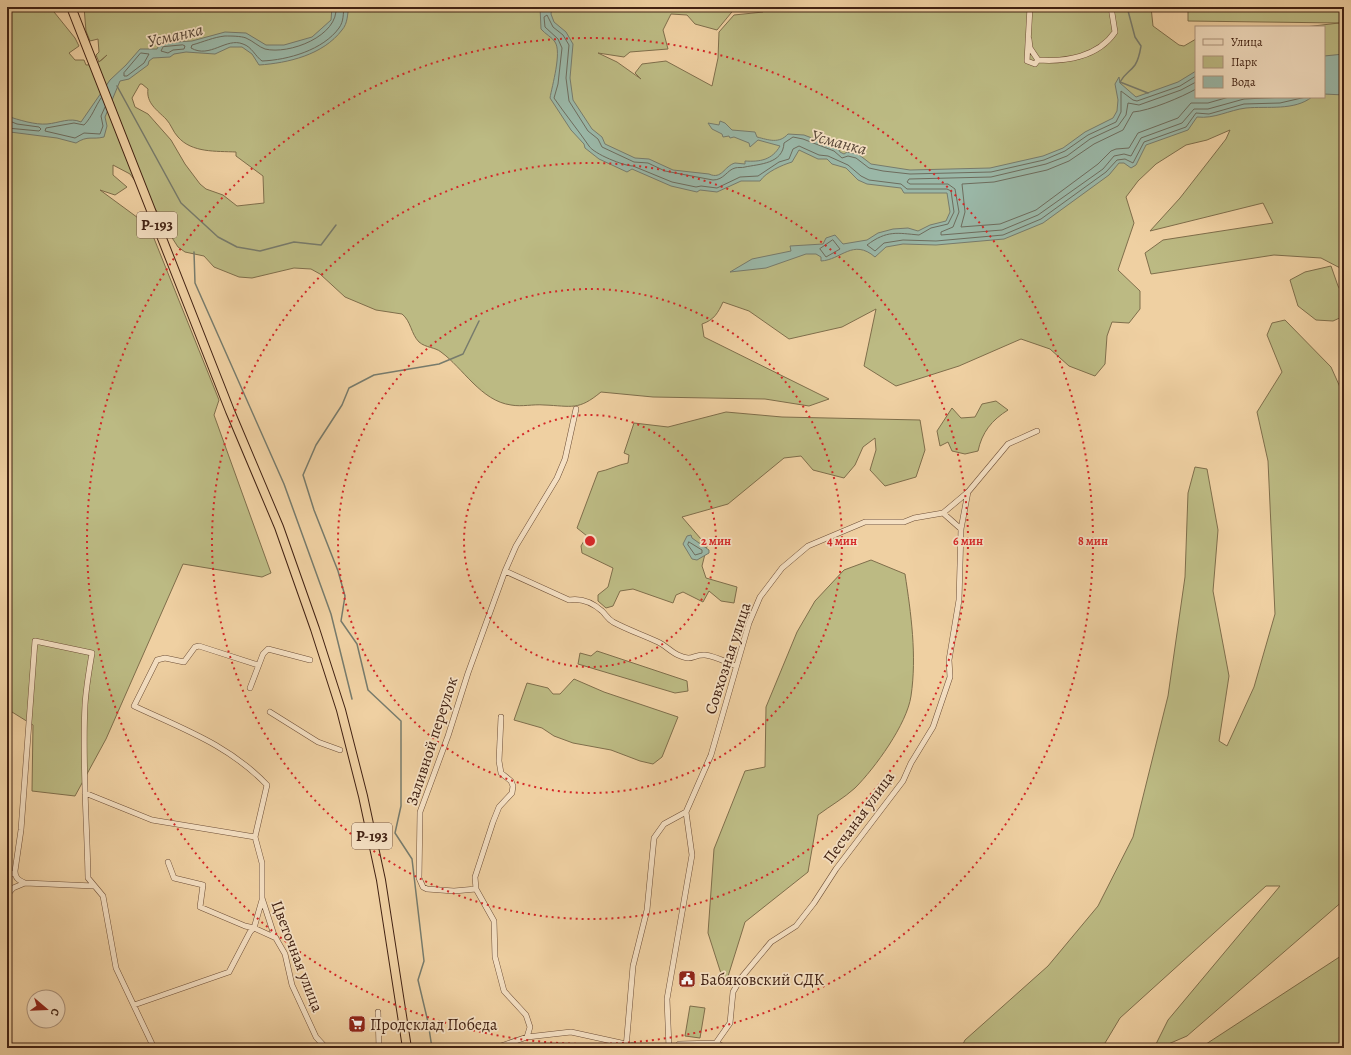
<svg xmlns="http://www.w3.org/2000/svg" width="1351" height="1055" font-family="Alegreya,serif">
  <rect width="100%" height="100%" fill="#efd0a2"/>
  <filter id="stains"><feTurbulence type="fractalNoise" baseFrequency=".005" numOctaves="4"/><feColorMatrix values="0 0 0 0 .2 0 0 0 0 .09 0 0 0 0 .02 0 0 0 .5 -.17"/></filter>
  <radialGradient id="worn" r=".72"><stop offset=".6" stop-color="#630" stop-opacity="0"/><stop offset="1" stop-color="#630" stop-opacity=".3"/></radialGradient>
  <path fill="#bcba83" stroke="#7f6e4b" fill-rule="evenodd" d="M7 7H50L75 38 79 46 69 53 75 60H84L86 65C95 65 100 62 107 55L99 62 96 55 99 52 98 39 90 41 86 31 84 7H736L717 30 695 24 687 15 671 14 663 30 668 49 630 52 624 57 598 53 617 62 641 79 635 73 642 64 666 61 712 86 718 58 719 32 734 15 763 12 762 7H1151L1153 26 1179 45 1184 46 1196 39V97H1324V27H1305L1339 23 1188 21V7H1344V270L1321 258 1274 255 1151 274 1145 253 1163 240 1273 223 1263 203 1150 231 1180 198 1226 139 1230 130 1207 140 1186 145 1156 164 1138 181 1126 197 1134 223 1118 270 1140 291V309L1129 323 1112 322 1107 336 1105 364 1095 376 1069 366 1050 349 1021 339 959 366 896 386 864 366 876 309 842 327 789 339 749 311 723 302C718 313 714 320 702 324L704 337 829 399 809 406 765 399 653 397 601 392C578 411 572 406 544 405 533 404 522 407 511 405 481 401 463 368 441 352 435 347 426 348 419 342 411 334 411 321 402 314L376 310 345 297 320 274 311 269 294 268 252 278 239 277 214 267 204 256 185 252 178 247 169 233 156 210 130 174 113 165V175L127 187 115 195 100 190 149 226 219 400 214 415 271 573 262 577 183 564 106 739 75 796 32 791 33 725 12 712 7 716ZM140 84H142L148 89C146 103 157 110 166 119 171 124 173 132 178 137 192 153 216 151 236 152V156L263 176 264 203 237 206 223 195 206 189 200 184 185 164 171 140 148 114 135 107 132 98Z
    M1331 266 1338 286 1344 297V316L1333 321 1316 320 1298 306 1290 280 1305 272Z
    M1285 320 1331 367 1344 396V900L1187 1036 1159 1048H1154L1168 1020 1280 886H1266L1120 1018 1102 1048H961L965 1040 1048 966 1098 906 1133 837 1168 696 1185 577 1188 493 1195 467 1207 469 1218 530 1213 591 1229 676 1219 741 1227 746 1254 687 1275 614 1268 461 1257 412 1282 372 1267 335 1272 323Z
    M996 401 1008 410C992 420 982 432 978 451L965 454 952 451 948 442 940 446 937 431 952 408 961 418 975 417 982 404Z
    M726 412 782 417 920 420 925 450 916 477 885 486 870 470 876 450 875 438 863 447 855 465 844 478 813 470 801 456 784 458 728 504 682 517 707 546 702 566 706 578 737 587 734 603 721 601 709 591 703 602 683 592 676 595 673 603 633 589 620 591 613 606 606 608 598 601V595L608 587 613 568 582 553 581 546 587 536 577 528 598 472C609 470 617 465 628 463L629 455 624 453 634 423 668 427Z
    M871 560 905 574C911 613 917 656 911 696 907 724 875 768 855 788 844 798 830 806 818 815L808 872 745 922 725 986 708 933 714 849 745 771 765 767 766 707 797 632 815 601 844 570Z
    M597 651 687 681 688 691 675 693 578 664 580 653 591 656Z
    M574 679 604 692 678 717 662 757 653 764 640 761 611 750 573 743 554 736 542 728 514 720 527 683 548 688 553 694H560Z
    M1344 954V1048H1200Z
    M690 1006 705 1008 700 1038 685 1036Z"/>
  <path fill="#9ab7a7" stroke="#777b6c" d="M332 7H349C347 15 348 23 342 30 323 55 288 63 259 65L252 54 242 47H230L215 54 186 52 174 54 170 57 153 58 149 61 148 65 129 79 120 81 105 117 107 126 104 137C92 140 88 135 76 143L57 138 10 132 7 133V116C19 120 35 125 47 124 59 123 70 117 81 122L110 80 126 65 140 49H157L160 43 192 41 225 32 246 33 266 45H284L312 37 331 20Z
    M540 7H552L551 14 554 22 566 32 573 44 570 78 573 100 592 129 602 137 605 144 635 158 649 159 673 170 709 174C722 180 724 166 735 163 738 163 742 164 745 164V161C760 162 772 160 780 146L758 140 750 147 749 143 734 137 730 138 729 136 723 137 722 134 712 129 708 123 719 125 720 121 725 123 732 130 755 132 757 137C769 140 779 144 788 134L804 135 838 148 840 152 844 154 847 152 858 154 871 164 910 170 990 168 1043 156 1063 148 1085 132 1113 118 1117 111 1118 100 1115 84 1119 77 1120 83 1136 97 1178 82 1196 71V97H1312C1294 111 1268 106 1246 108 1229 110 1215 119 1197 117L1188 130 1146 145 1136 165 1131 168 1124 163H1119L1109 175 1043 223 1004 239 936 245 903 244 886 247 875 257C853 238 841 260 821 261V257L816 254H806L766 268 730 272 752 259 791 251 790 246 823 244 826 238 835 235 843 244 867 240 878 233 893 229 908 228 918 231 930 225 946 221 950 212 947 193H904L901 188 867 184 858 180 846 168 832 164 827 159H818L799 150 792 162C782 165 766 172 760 181H741L717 192 700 190 697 192 671 186 632 169 627 172 599 159 585 148 584 144 571 130 550 98C552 86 562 52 555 42 552 37 545 34 541 29Z
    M1344 54V95L1324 94V56Z
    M691 535 692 538 709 550V553L697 560 692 559 683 544 687 536Z"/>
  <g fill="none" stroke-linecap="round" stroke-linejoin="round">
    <path stroke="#6e6c5d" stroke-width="1" d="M336 7C339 36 289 55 265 49 259 47 253 41 246 38 241 36 231 36 225 36 214 37 203 42 192 45L191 48C210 59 226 37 243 44 252 47 255 56 262 61 288 60 323 50 339 28 344 21 343 14 344 7
      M183 45 185 46 184 49 173 50 168 53 161 51 163 47Z
      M141 53 149 54 144 63 127 76H124V73Z
      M1196 76 1180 86 1137 101 1133 100 1121 91V112L1116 122 1088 135 1065 151 1044 160 991 172 910 174 883 171 869 168 856 158 848 156 842 158 834 151 803 139 793 137 784 143C783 164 759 164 745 167 742 168 738 167 735 168 727 170 724 180 713 180L665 171 648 163 634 162 602 147 598 139 588 131 569 101 566 78 569 45 563 35 553 27 547 15 544 17 545 27 558 39 562 48 558 84 554 98C565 114 578 130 589 146 594 154 624 166 633 166L672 182 696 187 701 186 717 188 740 177 758 176 779 162 789 159 793 149 799 146 819 155 828 156 848 165 861 176 869 180 901 184 907 189H947L951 191 954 212 948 224 931 228 919 235C897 233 887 230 867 245L875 251 884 243 903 240 936 241 1003 235 1041 219 1106 172 1117 160 1125 159 1133 163 1144 142 1186 127 1196 113 1209 114 1244 104 1280 103 1306 97
      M1196 82 1181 90 1139 105 1128 103 1126 115 1118 126 1090 139 1067 156 1046 164 991 177 909 179 907 182 910 184H948L955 189 959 212 953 227 941 232V235L1002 230 1038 215 1103 169 1114 156 1124 154 1131 156 1141 138 1182 123 1194 109H1208L1244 99 1286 97
      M1196 89C1182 97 1149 111 1133 112L1123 130 1094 144 1069 161 1047 170 994 182 962 184 965 212 961 227 1000 224 1036 210 1098 164 1111 151 1116 149 1129 148 1138 133 1178 118 1191 103H1208L1229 97
      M101 98C95 107 92 117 84 125L74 123 46 128 45 131 75 138 84 133 100 134 103 126 101 116 105 107
      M7 120 17 124 39 127 41 129 39 131 7 128
      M833 240 840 249 826 257 820 249Z
      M689 542 702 550V553L695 555 688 545Z"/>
    <path stroke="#777b6c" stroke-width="1.5" d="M1127 7 1135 37 1141 46C1140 52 1139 59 1135 65 1130 72 1125 73 1120 82L1148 93
      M117 86 181 203 218 237 237 247 260 251 294 242 321 245 336 225
      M194 252 195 283 284 484 331 614 352 699
      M432 1048 428 1022 418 980 424 961 412 859 395 833 401 806V721L368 690 357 644 341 621 345 596 338 571 314 510 303 475 316 445 342 405 349 388 374 375 439 364 463 354 479 321"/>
    <defs>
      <path id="minor" d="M1029 39 1030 48 1038 60 1035 64 1027 61 1030 7
        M1038 60C1066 62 1098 57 1115 32L1111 7
        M943 513 968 492
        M505 571 569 600C581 598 593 603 602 611 606 615 608 619 613 622 628 630 643 635 658 642 665 645 671 652 678 655 693 662 693 654 705 655 715 656 726 662 736 666
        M258 665 199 646 195 647 184 662 165 658 157 660 134 706C183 729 229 745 267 785L255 837 262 863V898L274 935 285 954 292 985 316 1037 326 1048
        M250 688 263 654 268 649 310 660
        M270 712 318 742 340 750
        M85 793 152 820 255 837
        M168 862 174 878 203 885 200 907 245 926 254 928 262 900
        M7 874 15 873
        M25 883C18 880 15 878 15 871L21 830 35 641 92 653C89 671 86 688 85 705 82 763 87 820 88 878L103 896 116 968 154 1048
        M476 889 475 877 493 822 499 807 512 793 513 786 511 781 501 773 499 761 501 717
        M7 895 13 888 25 883 94 886
        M134 1005 229 972 250 932 254 928 276 938
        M378 1012 379 1048
        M527 1037 530 1027 526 1015 504 991 495 957 494 921 476 889 454 891 427 889 423 887 419 878 420 812 448 736 468 673 505 571 516 546 557 478 565 459 576 409
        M716 1043 730 1023 733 992 741 978 771 942 796 926 814 903 836 869 903 781 911 763 933 727 950 677 949 660 959 600 961 529 968 492 1008 444 1037 431
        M495 1048 527 1037 571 1032 644 1048
        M626 1048 633 966 647 910 654 838 664 824 686 812
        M669 1048 667 999 692 855 686 812 711 755 749 623 760 597 782 568 808 546 865 522H904L914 518 943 513 961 529
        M677 1048 679 1044 716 1043 726 1048"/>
      <path id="trunk" d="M71 7 230 411 279 527 315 629 341 710 363 796 381 880 407 1048"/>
    </defs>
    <use href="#minor" stroke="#6d4e37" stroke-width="6"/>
    <use href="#trunk" stroke="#422213" stroke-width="10"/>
    <use href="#minor" stroke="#f5e0c3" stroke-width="5"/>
    <use href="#trunk" stroke="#efd0a2" stroke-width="8"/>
  </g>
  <g fill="none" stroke="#d62828" stroke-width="2" stroke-dasharray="2 4">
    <circle cx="590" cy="541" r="126"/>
    <circle cx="590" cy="541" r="252"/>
    <circle cx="590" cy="541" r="378"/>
    <circle cx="590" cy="541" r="503"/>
  </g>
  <defs>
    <symbol id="civic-square" viewBox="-11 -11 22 22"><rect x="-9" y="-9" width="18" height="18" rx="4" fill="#8f2418" stroke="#f5e0c3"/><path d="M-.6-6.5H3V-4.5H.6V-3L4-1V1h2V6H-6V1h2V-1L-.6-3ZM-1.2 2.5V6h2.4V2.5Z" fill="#fff"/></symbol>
    <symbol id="supermarket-square" viewBox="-11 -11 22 22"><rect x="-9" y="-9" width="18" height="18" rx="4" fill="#8f2418" stroke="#f5e0c3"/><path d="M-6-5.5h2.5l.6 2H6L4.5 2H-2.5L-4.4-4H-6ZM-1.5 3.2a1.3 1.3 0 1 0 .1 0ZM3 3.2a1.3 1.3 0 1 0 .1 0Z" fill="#fff"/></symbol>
  </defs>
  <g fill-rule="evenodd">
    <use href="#civic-square" x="677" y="969" width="20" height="20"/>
    <use href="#supermarket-square" x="347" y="1014" width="20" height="20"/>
  </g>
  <g text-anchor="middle" stroke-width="3.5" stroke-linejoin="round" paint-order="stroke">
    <g fill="#f5e0c3" stroke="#785b48" stroke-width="1">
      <rect x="137" y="212" width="40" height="26" rx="3"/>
      <rect x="352" y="823" width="40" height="26" rx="3"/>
    </g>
    <g font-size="15" font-weight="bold" fill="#422213">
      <text x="157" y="230">Р-193</text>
      <text x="372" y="841">Р-193</text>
    </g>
    <g font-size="16" fill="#422213" stroke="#f5e0c3">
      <text transform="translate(727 658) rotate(-72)" y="6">Совхозная улица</text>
      <text transform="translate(431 741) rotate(-72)" y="6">Заливной переулок</text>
      <text transform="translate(858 817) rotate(-54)" y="6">Песчаная улица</text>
      <text transform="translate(298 956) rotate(69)" y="6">Цветочная улица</text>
    </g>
    <g font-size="16" fill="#422213" stroke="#f5e0c3" text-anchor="start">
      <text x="700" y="985">Бабяковский СДК</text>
      <text x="370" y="1030">Продсклад Победа</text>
    </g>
    <g font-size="17" font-style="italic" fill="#584738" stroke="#f5e0c3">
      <text transform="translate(175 35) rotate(-13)" y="6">Усманка</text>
      <text transform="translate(839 142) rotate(15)" y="6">Усманка</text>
    </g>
  </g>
  <circle cx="590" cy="541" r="6" fill="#d62828" stroke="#f5e0c3" stroke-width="2"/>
  <g font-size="12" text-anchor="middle" font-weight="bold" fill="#d62828" stroke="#f5e0c3" stroke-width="3.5" stroke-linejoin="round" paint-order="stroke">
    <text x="716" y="545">2 мин</text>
    <text x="842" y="545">4 мин</text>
    <text x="968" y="545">6 мин</text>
    <text x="1093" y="545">8 мин</text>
  </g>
  <rect width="1351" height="1055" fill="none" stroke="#efd0a2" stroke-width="24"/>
  <rect x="8" y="8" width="1335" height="1039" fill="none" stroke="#422213" stroke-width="2"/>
  <rect x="12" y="12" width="1327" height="1031" fill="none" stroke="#422213"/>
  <rect x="1195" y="26" width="130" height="72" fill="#f5e0c3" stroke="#ad947d"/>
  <rect x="1203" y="39" width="20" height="6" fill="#f5e0c3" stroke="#ad947d"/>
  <text x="1231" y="46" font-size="12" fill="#422213">Улица</text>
  <rect x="1203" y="56" width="20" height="12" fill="#bcba83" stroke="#ad947d"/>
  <text x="1231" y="66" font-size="12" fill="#422213">Парк</text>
  <rect x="1203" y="76" width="20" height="12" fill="#9ab7a7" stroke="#ad947d"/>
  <text x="1231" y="86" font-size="12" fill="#422213">Вода</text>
  <g transform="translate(46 1009) rotate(109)"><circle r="19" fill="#f5e0c3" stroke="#ad947d"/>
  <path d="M0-3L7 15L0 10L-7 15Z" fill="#8f2418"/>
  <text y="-6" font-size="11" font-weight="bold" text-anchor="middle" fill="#422213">С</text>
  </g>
  <rect width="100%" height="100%" filter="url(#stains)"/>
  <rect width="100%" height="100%" fill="url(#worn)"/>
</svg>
